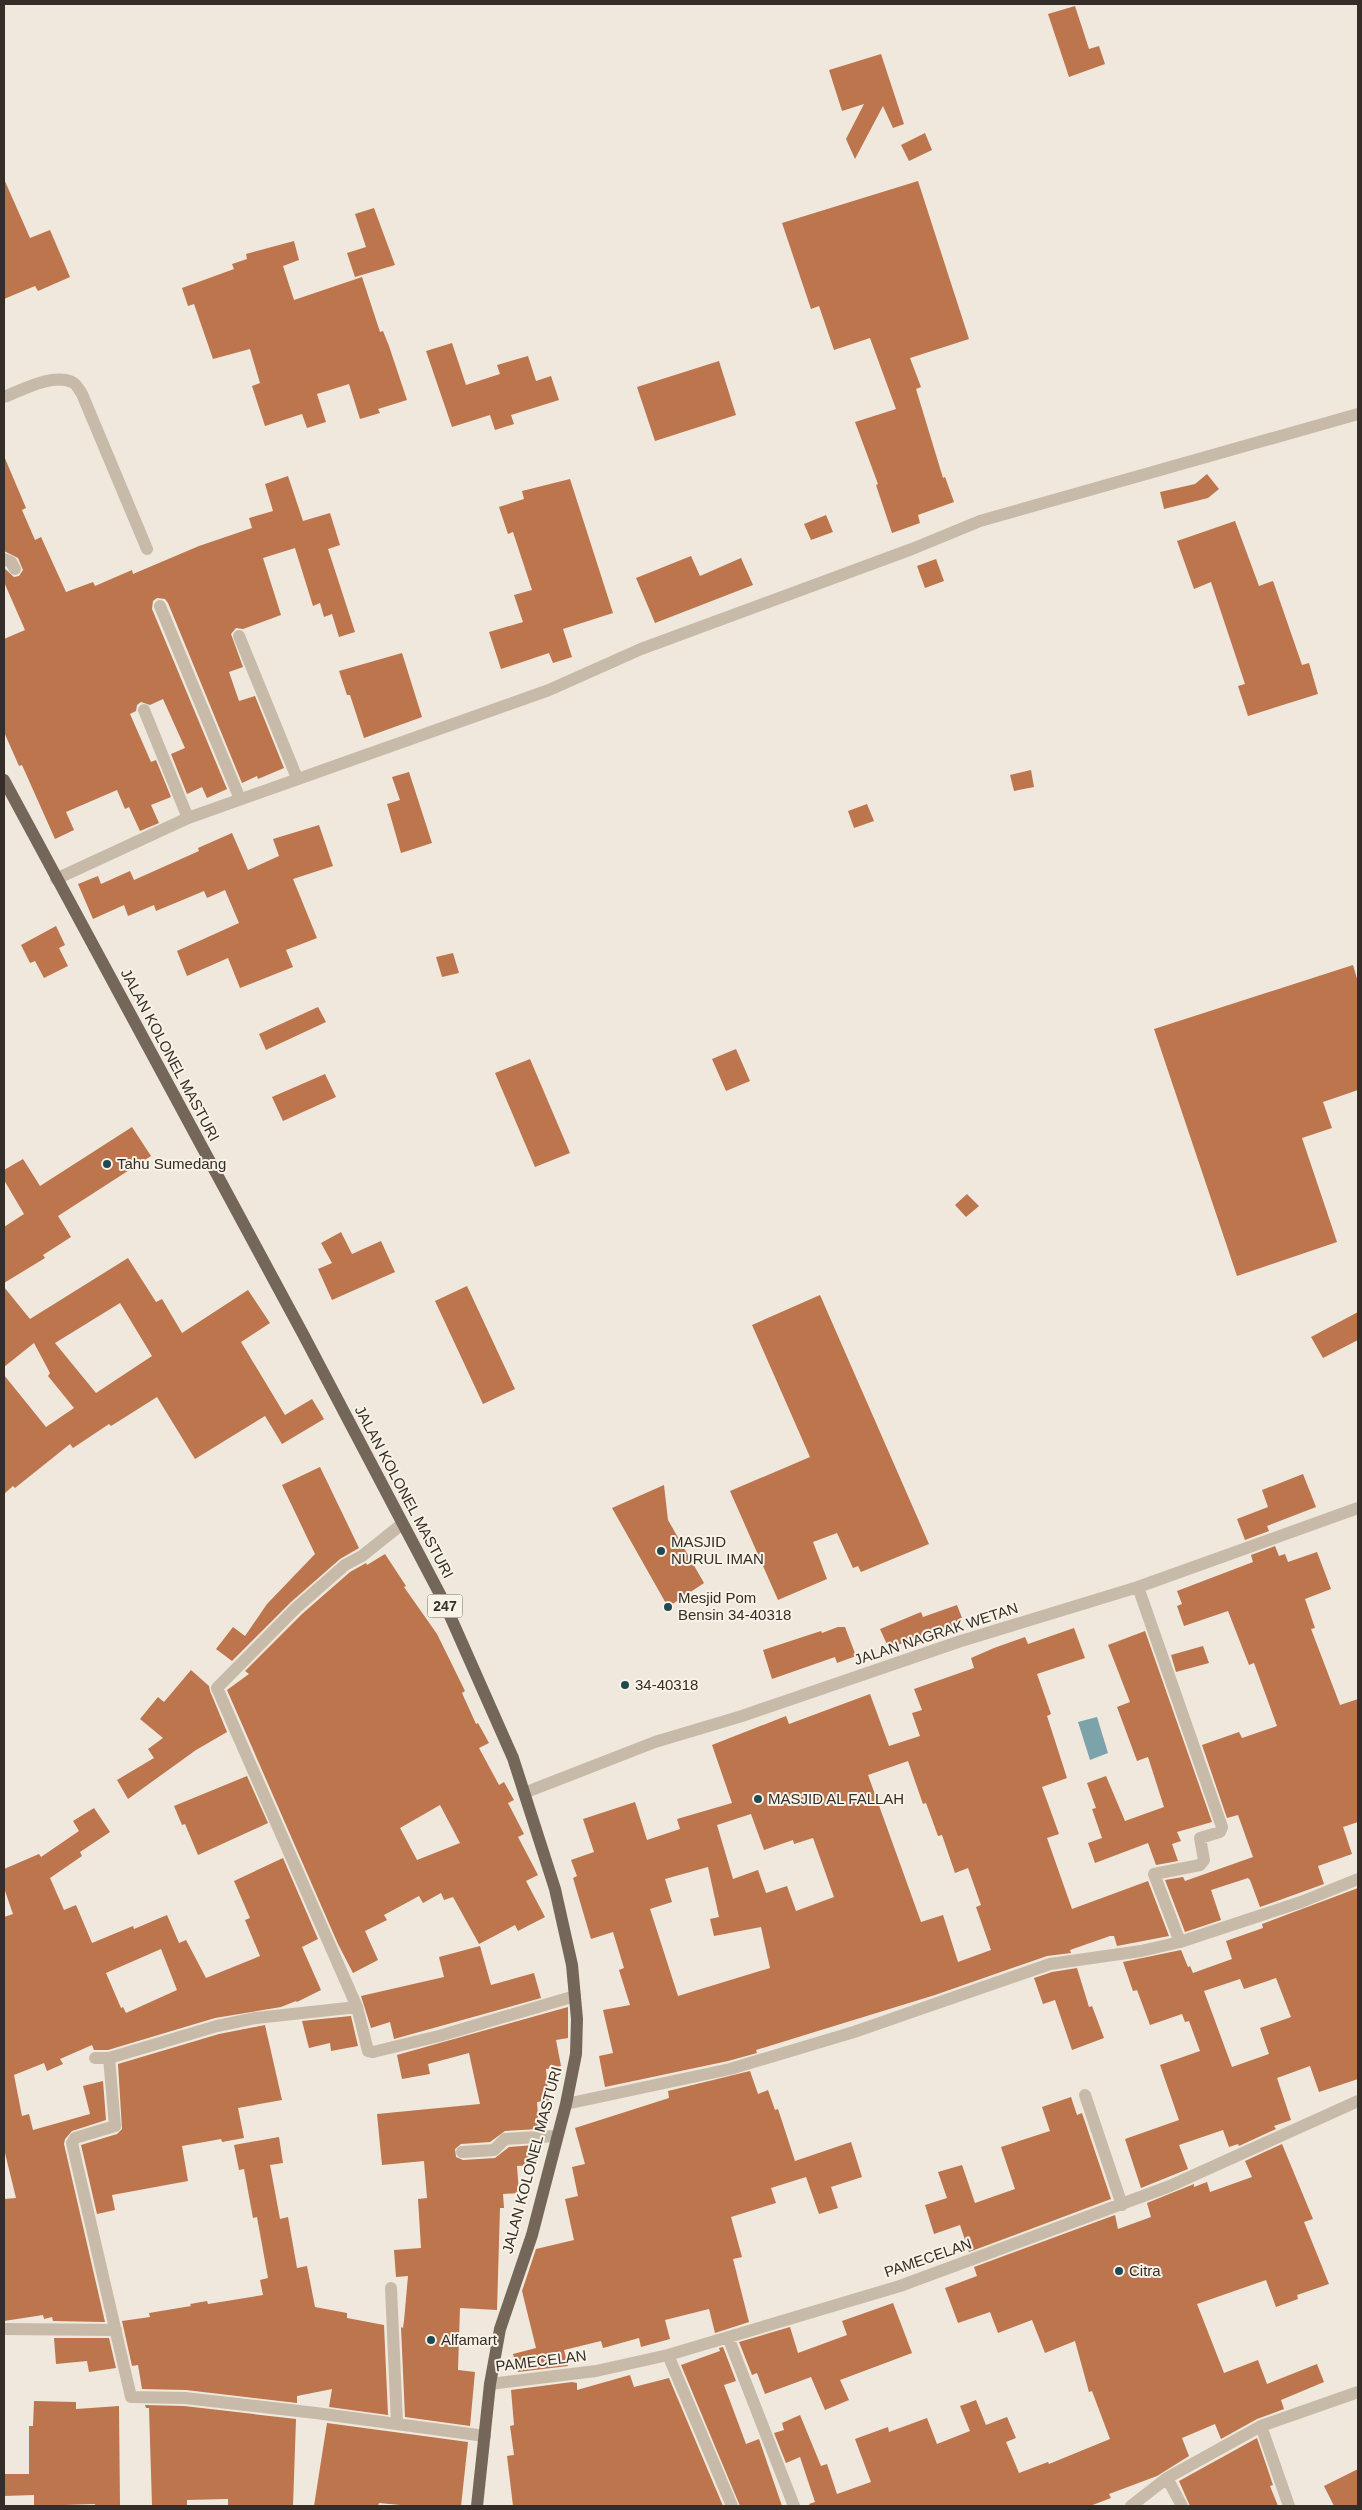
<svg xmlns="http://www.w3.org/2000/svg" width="1362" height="2510" font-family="Arial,sans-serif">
  <rect width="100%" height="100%" fill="#f0e8dc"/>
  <path fill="#7da3aa" d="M1097 1717 1108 1753 1090 1760 1078 1722Z"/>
  <path fill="#bc754d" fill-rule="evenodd" d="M1075 6 1089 49 1099 46 1105 64 1069 77 1048 14Z
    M881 54 904 124 893 128 883 106 855 159 846 139 864 104 842 111 829 70Z
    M925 133 932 150 909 161 901 145Z
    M4 179 30 238 50 230 70 277 38 291 35 286 4 299Z
    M918 181 969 339 910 358 921 387 916 389 943 478 945 477 954 502 918 515 920 523 892 533 876 485 878 484 855 422 896 409 870 338 834 350 819 306 811 309 782 223Z
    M374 208 395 265 355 277 347 253 366 247 355 214Z
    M294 241 299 260 283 266 294 300 362 277 380 332 383 331 389 346 407 400 378 409 380 413 360 419 349 384 317 394 326 422 307 428 302 414 265 426 252 386 260 383 250 349 213 359 194 304 188 306 182 288 234 269 232 264 247 259 246 254Z
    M452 343 466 385 500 374 497 365 528 356 536 381 551 376 559 400 511 415 514 424 495 430 490 415 452 427 426 351Z
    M719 361 736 415 655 441 637 387Z
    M4 456 26 508 22 510 35 540 41 537 66 592 93 582 95 586 132 570 133 574 199 546 252 528 249 518 273 511 265 484 288 476 303 521 330 513 340 545 328 549 355 632 339 637 332 614 324 617 320 603 313 606 295 548 263 558 281 615 243 629 236 628 231 634 243 667 229 672 239 701 255 696 284 768 258 779 257 776 242 783 168 603 165 599 157 598 153 601 152 609 227 789 207 798 202 787 187 794 171 754 185 748 163 699 150 705 141 702 137 705 136 711 130 714 151 762 156 760 171 797 151 805 159 823 140 831 129 807 125 809 117 790 66 812 74 830 55 839 22 765 19 766 4 732V639L25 630 4 582V568L14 577 19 576 23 570 18 558 4 551Z
    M1207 474 1219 489 1208 498 1164 509 1160 492 1195 484Z
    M570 479 613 613 563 629 572 657 553 663 549 653 501 669 489 632 523 622 514 595 532 590 513 532 508 534 499 507 524 499 522 491Z
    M826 515 833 532 811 540 804 524Z
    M1235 521 1259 586 1273 581 1302 665 1309 663 1318 694 1248 716 1238 686 1245 684 1211 582 1194 589 1177 541Z
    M691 556 700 576 741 558 753 585 655 623 636 578Z
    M936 559 944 581 925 588 917 566Z
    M402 653 422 717 364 738 350 695H347L339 671Z
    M1031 770 1034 787 1014 791 1010 775Z
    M409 772 432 843 401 853 387 804 400 800 392 777Z
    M867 804 874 821 854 828 848 811Z
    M319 825 333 866 293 879 317 938 286 950 293 967 240 988 228 958 187 976 177 951 239 923 225 890 207 898 204 891 156 911 154 905 128 916 124 905 93 919 78 884 98 876 101 884 130 871 134 880 199 851 198 848 232 833 248 870 279 856 273 839Z
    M56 926 65 945 59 948 68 966 44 978 35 961 30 963 21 945Z
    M453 953 459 973 442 977 436 957Z
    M1353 965 1358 982V1090L1323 1102 1332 1128 1302 1138 1337 1242 1237 1276 1154 1029Z
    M318 1007 326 1022 266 1050 259 1034Z
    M736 1049 750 1081 726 1091 712 1059Z
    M530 1059 570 1153 535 1167 495 1073Z
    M325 1074 336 1097 283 1121 272 1097Z
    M132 1127 151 1156 58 1216 71 1237 43 1255 45 1258 4 1283V1227L24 1214 4 1180V1170L23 1159 40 1186Z
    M967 1194 979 1206 966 1217 955 1205Z
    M341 1232 352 1254 381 1241 395 1272 332 1300 318 1269 332 1263 321 1243Z
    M128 1258 156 1302 162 1299 182 1333 248 1290 270 1323 241 1342 285 1415 312 1399 324 1419 282 1444 265 1416 195 1459 157 1397 111 1426 109 1424 73 1448 70 1444 15 1488 13 1486 4 1494V1375L46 1427 74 1408 48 1376 50 1373 34 1343 4 1367V1287L30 1319ZM120 1303 152 1356 96 1393 55 1343Z
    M467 1286 515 1389 483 1404 435 1301Z
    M820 1295 929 1544 861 1572 858 1566 853 1568 837 1533 813 1542 827 1579 778 1600 730 1491 810 1457 752 1325Z
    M1358 1312V1340L1323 1358 1311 1337Z
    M320 1467 359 1548 340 1559 291 1602 232 1661 216 1649 233 1627 245 1636 267 1604 315 1554 282 1485Z
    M1303 1474 1316 1507 1267 1526 1269 1531 1245 1540 1237 1519 1268 1507 1262 1490Z
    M664 1485 668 1520 704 1583 668 1607 612 1508Z
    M1275 1546 1279 1556 1285 1554 1288 1562 1317 1552 1331 1589 1305 1599 1315 1628 1311 1629 1340 1705 1358 1699V1822L1343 1827 1352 1854 1318 1866 1324 1884 1260 1907 1250 1880 1248 1878 1211 1890 1221 1920 1185 1932 1165 1880 1183 1877 1185 1881 1253 1857 1238 1815 1227 1818 1202 1745 1239 1732 1242 1738 1277 1726 1254 1663 1249 1665 1228 1611 1184 1626 1177 1606 1182 1604 1177 1591 1253 1562 1251 1555Z
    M385 1554 406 1586 404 1587 437 1634 465 1691 462 1693 476 1724 478 1723 489 1743 479 1748 499 1785 504 1782 514 1800 508 1803 524 1834 518 1837 538 1875 526 1881 545 1917 518 1931 515 1925 479 1944 453 1897 444 1900 441 1893 423 1903 419 1896 384 1915 387 1920 365 1931 378 1960 353 1973 338 1944 227 1690 249 1674 245 1671 302 1614 350 1572 366 1563 367 1565ZM440 1805 460 1843 417 1860 400 1828Z
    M957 1605 962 1618 959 1619 960 1624 934 1633 933 1630 889 1649 880 1629 921 1612 923 1617Z
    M838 1627H845L856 1656 837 1663 835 1657 772 1679 763 1650 821 1631 822 1633Z
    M1074 1628 1085 1658 1037 1674 1051 1714 1047 1716 1067 1778 1042 1787 1059 1834 1047 1838 1072 1909 1148 1881 1169 1936 1117 1946 1114 1936H1110L1070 1950 1071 1953 1047 1956 935 1995 756 2050 757 2053 728 2061 605 2087 599 2056 613 2053 603 2010 630 2005 619 1970 624 1968 613 1932 591 1939 573 1878 577 1876 571 1860 594 1852 583 1819 635 1802 647 1840 680 1829 677 1819 732 1803 712 1745 786 1716 789 1724 870 1694 889 1746 920 1736 912 1713 922 1710 914 1689 974 1668 971 1658 994 1648 1025 1637 1028 1644ZM908 1761 923 1804 926 1803 938 1836 942 1835 955 1873 968 1868 981 1905 976 1907 991 1950 958 1962 943 1915 921 1922 868 1775ZM751 1814 764 1850 793 1840 794 1844 813 1838 834 1897 796 1911 787 1886 766 1893 758 1870 733 1879 717 1825ZM708 1867 719 1917 710 1919 714 1936 761 1927 770 1968 678 1996 650 1909 672 1902 665 1879Z
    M1145 1631 1212 1822 1177 1832 1181 1841 1172 1844 1178 1861 1156 1865 1148 1843 1095 1863 1088 1843 1102 1838 1092 1809 1096 1808 1087 1783 1106 1776 1125 1821 1164 1807 1148 1757 1137 1761 1117 1707 1130 1702 1108 1645Z
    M1203 1646 1209 1663 1176 1672 1171 1655Z
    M191 1670 209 1686 210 1691 227 1732 196 1750 128 1799 117 1780 154 1758 148 1749 163 1738 140 1719 158 1697 164 1702Z
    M247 1776 268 1823 198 1855 185 1824 182 1825 174 1806Z
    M94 1808 110 1832 80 1852 82 1856 50 1878 64 1910 76 1905 92 1943 133 1926 134 1929 167 1915 179 1943 186 1940 206 1978 260 1956 245 1920 250 1918 234 1881 283 1858 318 1939 302 1947 321 1990 297 2002 296 2001 281 2007 215 2018 108 2050H94L92 2045 60 2059 63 2064 47 2071 44 2063 14 2075 22 2116 29 2114 33 2130 90 2114 83 2086 103 2081 106 2120 72 2131 65 2139 64 2144 105 2322 53 2321 52 2317 44 2319 43 2315 4 2321V2199L16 2198 4 2149V1917L13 1914 4 1888V1869L39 1854 41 1857 79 1831 73 1821ZM161 1949 177 1990 126 2013 123 2007 121 2008 106 1973Z
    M1358 1888V2079L1319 2092 1310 2066 1277 2078 1291 2120 1274 2126 1276 2129 1239 2146 1238 2144 1229 2147 1223 2130 1179 2145 1188 2169 1141 2188 1125 2139 1179 2120 1160 2065 1200 2051 1189 2021 1185 2022 1182 2014 1150 2025 1137 1990 1133 1991 1123 1962 1181 1950 1188 1967 1190 1966 1193 1973 1232 1959 1226 1941 1263 1928 1262 1924ZM1276 1978 1291 2017 1260 2028 1269 2054 1232 2067 1204 1991 1240 1979 1244 1989Z
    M480 1946 491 1985 534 1973 541 1998 394 2039 390 2022 371 2028 361 1996 444 1977 439 1957Z
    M1077 1968 1089 2007 1092 2006 1104 2038 1072 2050 1055 2000 1043 2004 1034 1978 1052 1972Z
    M568 2007V2038L556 2040 561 2066 546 2069 549 2101 537 2102 539 2129 505 2131 490 2142 461 2144 455 2149 456 2157 463 2160 495 2158 509 2147 535 2145 537 2165 517 2166 519 2193 503 2194 504 2208H500L497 2310 460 2308 458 2370 475 2372 470 2426 405 2417 401 2327 403 2328 404 2321 408 2276 396 2277 394 2250 421 2248 418 2199 427 2198 424 2161 382 2165 377 2114 480 2104 469 2053 428 2064 430 2074 402 2079 397 2055Z
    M351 2016 358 2046 331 2051 330 2043 309 2048 302 2021Z
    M265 2025 282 2100 238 2108 244 2138 222 2142 221 2139 182 2146 188 2181 112 2195 115 2210 97 2214 81 2145 117 2134 122 2129 118 2064 219 2034Z
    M750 2071 758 2094 768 2090 775 2110 778 2109 795 2161 851 2142 862 2177 831 2187 838 2208 819 2214 806 2177 771 2188 776 2203 731 2217 742 2257 733 2259 749 2322 715 2333 709 2309 665 2320 670 2339 641 2347 639 2338 603 2348 601 2341 564 2350 568 2366 518 2372 513 2354 536 2348 522 2291 536 2249 574 2240 565 2199 578 2196 572 2167 585 2164 575 2128 669 2098 668 2091Z
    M1071 2097 1077 2115 1082 2113 1111 2199 969 2252 960 2225 934 2234 925 2205 947 2198 938 2172 962 2165 975 2203 1015 2189 1001 2147 1050 2131 1042 2107Z
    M279 2137 283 2163 270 2165 280 2219 288 2217 297 2268 307 2266 315 2307 347 2313V2318L384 2325 388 2415 329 2407 332 2389 297 2396V2403L186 2390 142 2389 138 2365 132 2366 122 2321 150 2317 149 2313 191 2306 190 2304 207 2301 208 2304 263 2295 260 2280 268 2278 257 2217 253 2218 244 2169 239 2170 234 2145Z
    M1282 2144 1313 2219 1304 2222 1329 2284 1297 2295 1298 2299 1276 2307 1266 2280 1197 2304 1224 2373 1258 2360 1267 2384 1317 2364 1324 2382 1281 2400 1284 2409 1257 2419 1221 2439 1215 2424 1182 2438 1189 2456 1157 2476 1109 2494 1111 2498 1090 2506H810L809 2504 815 2502 800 2457 786 2463 774 2433 784 2430 782 2423 800 2415 821 2466 827 2464 837 2494 871 2482 855 2439 888 2427 889 2432 927 2418 937 2444 970 2431 960 2406 976 2400 986 2425 1007 2417 1016 2438 1006 2442 1019 2473 1048 2462 1049 2464 1110 2439 1092 2391 1089 2392 1075 2341 1045 2353 1032 2320 998 2333 990 2312 958 2323 945 2288 977 2276 974 2267 1115 2215 1118 2229 1151 2217 1147 2203 1194 2184V2187L1207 2182 1210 2192 1252 2177 1245 2161Z
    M893 2303 912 2353 840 2380 849 2400 825 2410 811 2377 765 2394 757 2373 752 2375 739 2342 790 2327 798 2353 847 2335 842 2321Z
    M54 2338H109L116 2368 89 2372 87 2361 56 2364Z
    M723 2347 736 2381 724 2385 746 2444 759 2439 782 2506H740L681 2365 720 2351 719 2348Z
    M630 2375 634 2387 669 2378 723 2506H513L507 2456 514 2455 510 2426 514 2425 511 2390 572 2382 577 2383V2390Z
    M34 2401 76 2402V2409L119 2406 120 2506H95V2504L34 2506V2495L4 2496V2474H29V2426H33Z
    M145 2405 184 2406 296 2419 293 2506H228V2499L187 2500V2506H152L149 2408H146Z
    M327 2423 468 2442 461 2506H411L379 2503 378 2506H314Z
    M1257 2438 1273 2485 1270 2486 1278 2506H1190L1179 2481Z
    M1358 2469V2506H1334L1324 2486Z"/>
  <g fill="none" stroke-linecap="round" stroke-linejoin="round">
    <path stroke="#c7baa8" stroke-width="12" d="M4 397C22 390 53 373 72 382 77 384 79 390 82 394L147 549
      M4 559 11 562 15 569
      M160 606 240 799
      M239 636 297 778
      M144 710 188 818
      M56 879 188 818 549 690 641 649 912 549 980 521 1358 414
      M402 1524 362 1556 345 1565 296 1608 217 1688 357 2007 368 2051 373 2052 439 2036 575 1996
      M1138 1587 1222 1827 1220 1832 1200 1838 1204 1860 1200 1865 1154 1874 1180 1942
      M524 1793 655 1742 742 1716 961 1641 1138 1587 1358 1508
      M95 2058H109L217 2026 256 2018 357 2007
      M109 2058 115 2126 75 2138 72 2143 131 2397 185 2398 316 2413 485 2436
      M1085 2095 1122 2205
      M566 2104 730 2069 854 2032 1050 1964 1141 1951 1180 1942 1301 1902 1358 1879
      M462 2152 494 2150 505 2139 556 2136
      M391 2288 397 2423
      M4 2329 116 2330
      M728 2337 794 2506
      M668 2355 732 2506
      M490 2384 596 2371 668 2355 900 2286 1170 2186 1358 2101
      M1261 2426 1289 2506
      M1167 2478 1182 2506
      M1131 2506 1167 2478 1261 2426 1358 2392"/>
    <path stroke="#75665a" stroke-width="12" d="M4 780 303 1334 443 1600 513 1758 555 1889 572 1965 577 2019 576 2054 566 2104 532 2235 500 2329 490 2384 477 2506"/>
  </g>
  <g fill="#214952" stroke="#f8f2e7" stroke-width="2">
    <circle cx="107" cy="1164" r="5"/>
    <circle cx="661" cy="1551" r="5"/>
    <circle cx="668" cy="1607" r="5"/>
    <circle cx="625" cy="1685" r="5"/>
    <circle cx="758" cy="1799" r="5"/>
    <circle cx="1119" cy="2271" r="5"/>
    <circle cx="431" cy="2340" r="5"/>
  </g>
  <g text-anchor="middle" stroke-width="4" stroke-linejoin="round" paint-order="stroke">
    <rect fill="#f8f2e7" stroke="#6f6861" stroke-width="1" x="427.5" y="1594.5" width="35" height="23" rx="4"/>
    <g font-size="14" font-weight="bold" fill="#342d28">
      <text x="445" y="1611">247</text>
    </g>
    <g font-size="15" fill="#342d28" stroke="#f8f2e7">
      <text transform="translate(170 1055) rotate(62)" y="5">JALAN KOLONEL MASTURI</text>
      <text transform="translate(404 1492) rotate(62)" y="5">JALAN KOLONEL MASTURI</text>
      <text transform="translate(936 1634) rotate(-18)" y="5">JALAN NAGRAK WETAN</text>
      <text transform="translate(532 2160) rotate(-75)" y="5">JALAN KOLONEL MASTURI</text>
      <text transform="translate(928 2258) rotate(-19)" y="5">PAMECELAN</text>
      <text transform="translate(541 2361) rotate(-7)" y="5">PAMECELAN</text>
    </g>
    <g font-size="15" fill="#342d28" stroke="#f8f2e7" text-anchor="start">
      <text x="117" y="1169">Tahu Sumedang</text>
      <text x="671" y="1547">MASJID<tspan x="671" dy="17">NURUL IMAN</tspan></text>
      <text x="678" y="1603">Mesjid Pom<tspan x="678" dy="17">Bensin 34-40318</tspan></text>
      <text x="635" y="1690">34-40318</text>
      <text x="768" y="1804">MASJID AL FALLAH</text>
      <text x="1129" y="2276">Citra</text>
      <text x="441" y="2345">Alfamart</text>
    </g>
  </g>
  <rect width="1362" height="2510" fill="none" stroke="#342d28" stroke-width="10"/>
</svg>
